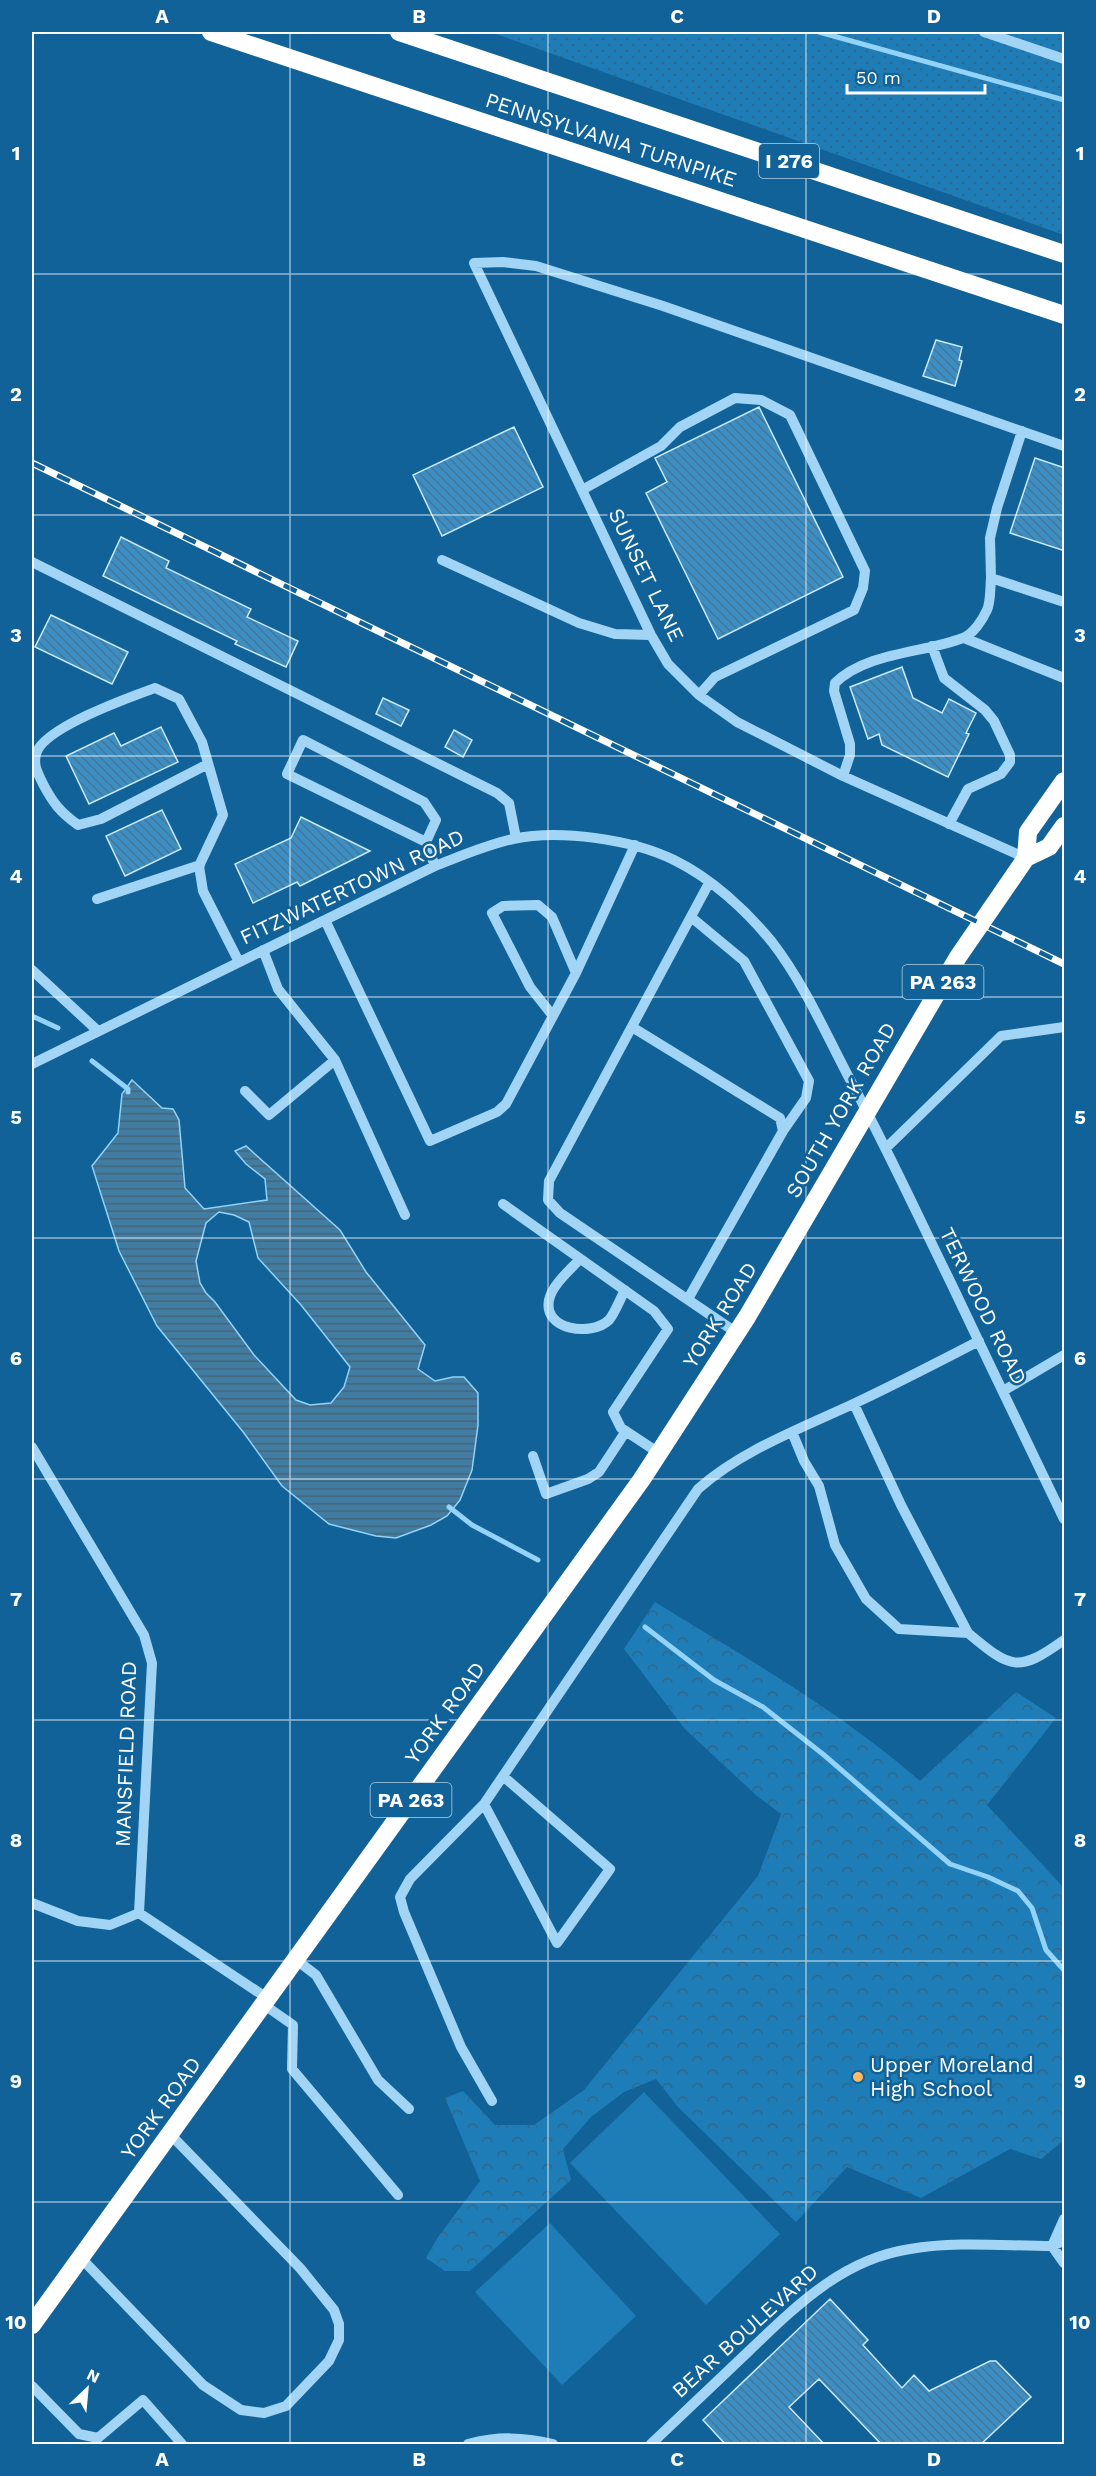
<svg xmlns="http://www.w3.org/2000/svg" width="1096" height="2476" font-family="'Work Sans',sans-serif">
  <defs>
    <pattern id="grass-dots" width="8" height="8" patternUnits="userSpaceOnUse" patternTransform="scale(1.5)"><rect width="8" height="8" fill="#1e7db7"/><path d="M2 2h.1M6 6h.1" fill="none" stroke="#336787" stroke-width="1.8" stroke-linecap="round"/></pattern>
    <pattern id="forest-crowns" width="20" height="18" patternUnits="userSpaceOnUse" patternTransform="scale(1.5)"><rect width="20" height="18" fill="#1e7db7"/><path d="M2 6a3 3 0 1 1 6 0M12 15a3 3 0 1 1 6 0" fill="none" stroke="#336787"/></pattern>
    <pattern id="water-rules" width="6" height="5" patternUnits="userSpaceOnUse" patternTransform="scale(1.5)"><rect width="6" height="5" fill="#417ca3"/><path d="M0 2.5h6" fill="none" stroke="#466478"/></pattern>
    <pattern id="building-back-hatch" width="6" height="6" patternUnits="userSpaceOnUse" patternTransform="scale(1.5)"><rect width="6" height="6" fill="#3d8ec3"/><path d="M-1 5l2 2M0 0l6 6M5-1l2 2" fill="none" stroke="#427799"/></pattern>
  </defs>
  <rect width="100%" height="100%" fill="#106299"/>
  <path fill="url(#grass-dots)" d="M490 32H1064V235Z"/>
  <path fill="url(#forest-crowns)" d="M655 1602C746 1658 840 1711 920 1781L1016 1692 1056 1718 987 1805 1064 1888V2140L1041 2159 1010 2149 921 2198 847 2167 796 2222 678 2107 656 2079 624 2092 591 2117 563 2149 571 2180 470 2271H445L426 2258 438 2237 480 2181 445 2098 463 2091 495 2125H534L584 2090 758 1876 781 1814 757 1796 685 1729 624 1649Z"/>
  <path fill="#1e7db7" d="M644 2092 780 2234 706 2305 570 2163Z
    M550 2223 636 2316 562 2385 475 2292Z"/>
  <path fill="url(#water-rules)" stroke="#93d3f8" stroke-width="1.5" fill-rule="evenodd" d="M132 1080 162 1108 173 1109 179 1120 185 1188 204 1209 267 1200 265 1179 246 1164 235 1151 246 1146 340 1230 366 1272 425 1345 418 1369 435 1381 453 1377H464L478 1393V1425L472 1470 460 1500 447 1516 431 1525 396 1538 376 1536 329 1524 282 1486 244 1433 157 1326 119 1251 92 1166 118 1133 122 1094ZM219 1212 234 1215 249 1222 258 1258 301 1305 350 1367 344 1387 331 1403 310 1405 296 1400 254 1355 215 1302 206 1293 200 1283 196 1261 206 1223Z"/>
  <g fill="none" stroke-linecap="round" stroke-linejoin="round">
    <path stroke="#93d3f8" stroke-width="5" d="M819 32 1064 100
      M32 1016 58 1028
      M92 1061 128 1089V1092
      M449 1507 472 1525 538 1560
      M645 1627 714 1680 763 1707 824 1755 950 1864 988 1877 1018 1891 1032 1908 1046 1950 1064 1970"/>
  </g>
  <path fill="url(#building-back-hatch)" stroke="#caeafe" stroke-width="1.5" d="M936 340 962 347 959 360 962 361 955 386 923 376Z
    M759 407 843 577 718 639 646 493 667 482 655 458Z
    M514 427 543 487 442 536 413 475Z
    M1035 458 1065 468V551L1010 533Z
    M121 537 169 561 166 568 251 609 247 617 298 641 286 667 235 644 237 641 103 576Z
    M51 615 128 652 112 684 35 647Z
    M902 667 913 698 942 713 949 699 976 713 966 733 969 734 948 777 882 745 879 734 868 739 850 687Z
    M383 698 409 710 401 726 376 714Z
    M161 727 178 762 89 804 66 756 114 733 121 746Z
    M454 730 472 740 463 757 445 747Z
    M162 810 181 849 125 876 106 836Z
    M301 817 370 851 300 886 297 882 253 903 235 864 291 838Z
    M830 2299 868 2340 863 2345 902 2388 914 2375 929 2391 990 2361H996L1031 2397 980 2445H882L819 2379 789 2407 825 2445H726L703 2420Z"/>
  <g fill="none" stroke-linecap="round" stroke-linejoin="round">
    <path stroke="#a2d5f5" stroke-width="10" d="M984 32 1064 59
      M1022 431 997 508 990 538 991 578 1064 602
      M582 490 661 446 680 427 735 398 761 400 790 415 865 571 863 588 854 610 715 677 699 695
      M442 560 579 623 615 634 651 635
      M32 562 497 793 509 803 516 838
      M964 638 1064 678
      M932 646 944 678 985 710 994 721 1010 755V762L1001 774 968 789 949 824
      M208 764 101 819 78 825C60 812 53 803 43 784 38 773 33 766 36 754 43 728 130 697 155 688L179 699 202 742 223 815 199 866 203 891 239 962
      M843 776 850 755V744L834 691 835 683C866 652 924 653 963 638 973 634 982 621 987 610 991 601 990 588 991 578
      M426 842 436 820 424 802 303 740 287 774 426 842 435 866
      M1026 858 843 776 737 722 699 695 668 664 651 635 474 263 503 262 536 266 663 306 1064 446
      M709 883 549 1181 548 1200 560 1213 737 1333
      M97 899 200 865
      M691 917 744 961 809 1081 806 1098 783 1131
      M325 920 430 1141 497 1112 506 1104 576 973 635 845
      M263 950 278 989 335 1060 405 1215
      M32 970 98 1031
      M553 1016 530 987 492 913 503 906 538 905 552 917 576 973
      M632 1027 780 1118 783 1131 688 1299
      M32 1064 435 866C461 856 486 845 513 839 559 829 631 839 674 860 711 878 746 910 772 942 806 986 829 1041 855 1089 889 1153 919 1218 951 1283 988 1362 1027 1441 1064 1519
      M245 1091 269 1115 335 1060
      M886 1148 1001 1036 1064 1027
      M503 1204 654 1311 668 1329 613 1412 621 1428 659 1453
      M580 1259C570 1270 552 1285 549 1300 543 1330 591 1337 609 1320 615 1313 620 1299 625 1290
      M1003 1391 1064 1355
      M854 1404 901 1505 968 1633C1011 1669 1018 1673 1064 1640
      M792 1432 804 1461 819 1486 835 1545 866 1599 899 1629 968 1633
      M32 1447 144 1635 152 1663 139 1913
      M533 1456 546 1494 588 1479 599 1472 626 1431
      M504 1777 610 1869 557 1943 484 1804 698 1489C741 1451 799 1429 851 1405 894 1385 936 1363 979 1341
      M484 1804 410 1879 400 1897 404 1912 461 2047 492 2101
      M32 1903 78 1921 110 1925 139 1913 267 1998
      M295 1959 316 1975 378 2080 409 2109
      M263 2004 293 2025 292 2069 398 2195
      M1052 2246 1064 2219
      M1052 2246 1064 2263
      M80 2257 203 2385 241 2410 264 2413 286 2406 329 2361 339 2340V2324L334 2310 300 2268 170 2134
      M32 2386 79 2434 98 2438 143 2400 182 2444
      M468 2444C498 2436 523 2437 553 2444
      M651 2444C684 2413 717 2381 750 2350 797 2305 843 2259 910 2249 956 2241 1005 2246 1052 2246L1064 2241"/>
    <path stroke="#fff" stroke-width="18" d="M211 32 1064 315
      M399 32 1064 254
      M1026 858 1028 832 1064 781
      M32 2325 642 1479 747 1317 958 957 1026 858 1049 847 1064 826"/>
    <defs>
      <path id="rail" d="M32 463 1064 964"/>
    </defs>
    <use href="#rail" stroke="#fff" stroke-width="7"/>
    <use href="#rail" stroke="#106299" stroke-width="4.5" stroke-dasharray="14" stroke-linecap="butt"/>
  </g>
  <path fill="none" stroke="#fff" stroke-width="1.5" stroke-opacity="0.55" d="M290 32V2444M548 32V2444M806 32V2444M32 274H1064M32 515H1064M32 756H1064M32 997H1064M32 1238H1064M32 1479H1064M32 1720H1064M32 1961H1064M32 2202H1064"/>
  <circle fill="#ffb965" stroke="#106299" stroke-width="2" cx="858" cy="2077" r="6"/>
  <g text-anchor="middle" stroke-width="5" stroke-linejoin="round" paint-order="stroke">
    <g fill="#106299" stroke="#b7d0e0" stroke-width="1.5">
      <rect x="759" y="144" width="60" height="34" rx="4.5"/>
      <rect x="902.5" y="965" width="81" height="34" rx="4.5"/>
      <rect x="370.5" y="1783" width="81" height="34" rx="4.5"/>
    </g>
    <g font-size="20" font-weight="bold" fill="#fff">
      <text x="789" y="168">I 276</text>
      <text x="943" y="989">PA 263</text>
      <text x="411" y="1807">PA 263</text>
    </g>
    <g font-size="21" fill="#fff" stroke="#106299">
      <text transform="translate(611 140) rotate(18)" y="7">PENNSYLVANIA TURNPIKE</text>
      <text transform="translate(646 575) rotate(64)" y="7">SUNSET LANE</text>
      <text transform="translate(352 887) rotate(-25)" y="7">FITZWATERTOWN ROAD</text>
      <text transform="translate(841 1110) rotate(-60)" y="7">SOUTH YORK ROAD</text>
      <text transform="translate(983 1306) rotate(64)" y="7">TERWOOD ROAD</text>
      <text transform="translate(720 1315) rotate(-58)" y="7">YORK ROAD</text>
      <text transform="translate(445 1713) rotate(-54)" y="7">YORK ROAD</text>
      <text transform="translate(126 1754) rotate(-88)" y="7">MANSFIELD ROAD</text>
      <text transform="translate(161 2108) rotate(-54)" y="7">YORK ROAD</text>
      <text transform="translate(745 2331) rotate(-42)" y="7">BEAR BOULEVARD</text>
    </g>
    <g font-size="21" fill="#fff" stroke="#106299" text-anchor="start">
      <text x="870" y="2072">Upper Moreland<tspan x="870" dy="24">High School</tspan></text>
    </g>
  </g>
  <rect width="1096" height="2476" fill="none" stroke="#106299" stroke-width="66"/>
  <g transform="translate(87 2389) rotate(26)" stroke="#106299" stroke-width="4.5" paint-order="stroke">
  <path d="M0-4.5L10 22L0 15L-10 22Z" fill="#ffffff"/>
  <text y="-9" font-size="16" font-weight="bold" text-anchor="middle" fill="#ffffff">N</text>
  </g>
  <path d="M847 84v9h138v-9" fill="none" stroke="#ffffff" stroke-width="3"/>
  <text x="856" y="84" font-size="18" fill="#ffffff" stroke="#106299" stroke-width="4.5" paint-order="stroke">50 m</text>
  <rect x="33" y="33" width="1030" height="2410" fill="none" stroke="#fff" stroke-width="2"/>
  <g font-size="20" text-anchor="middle" font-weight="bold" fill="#fff">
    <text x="162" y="23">A</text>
    <text x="419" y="23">B</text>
    <text x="677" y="23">C</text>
    <text x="934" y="23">D</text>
    <text x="16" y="160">1</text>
    <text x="1080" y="160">1</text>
    <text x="16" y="401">2</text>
    <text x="1080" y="401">2</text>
    <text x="16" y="642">3</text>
    <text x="1080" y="642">3</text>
    <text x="16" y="883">4</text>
    <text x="1080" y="883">4</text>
    <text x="16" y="1124">5</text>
    <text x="1080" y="1124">5</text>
    <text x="16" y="1365">6</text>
    <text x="1080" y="1365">6</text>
    <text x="16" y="1606">7</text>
    <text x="1080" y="1606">7</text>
    <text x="16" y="1847">8</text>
    <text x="1080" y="1847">8</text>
    <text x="16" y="2088">9</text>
    <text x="1080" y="2088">9</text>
    <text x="16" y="2329">10</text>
    <text x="1080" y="2329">10</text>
    <text x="162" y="2466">A</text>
    <text x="419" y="2466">B</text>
    <text x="677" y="2466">C</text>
    <text x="934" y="2466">D</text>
  </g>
</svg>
